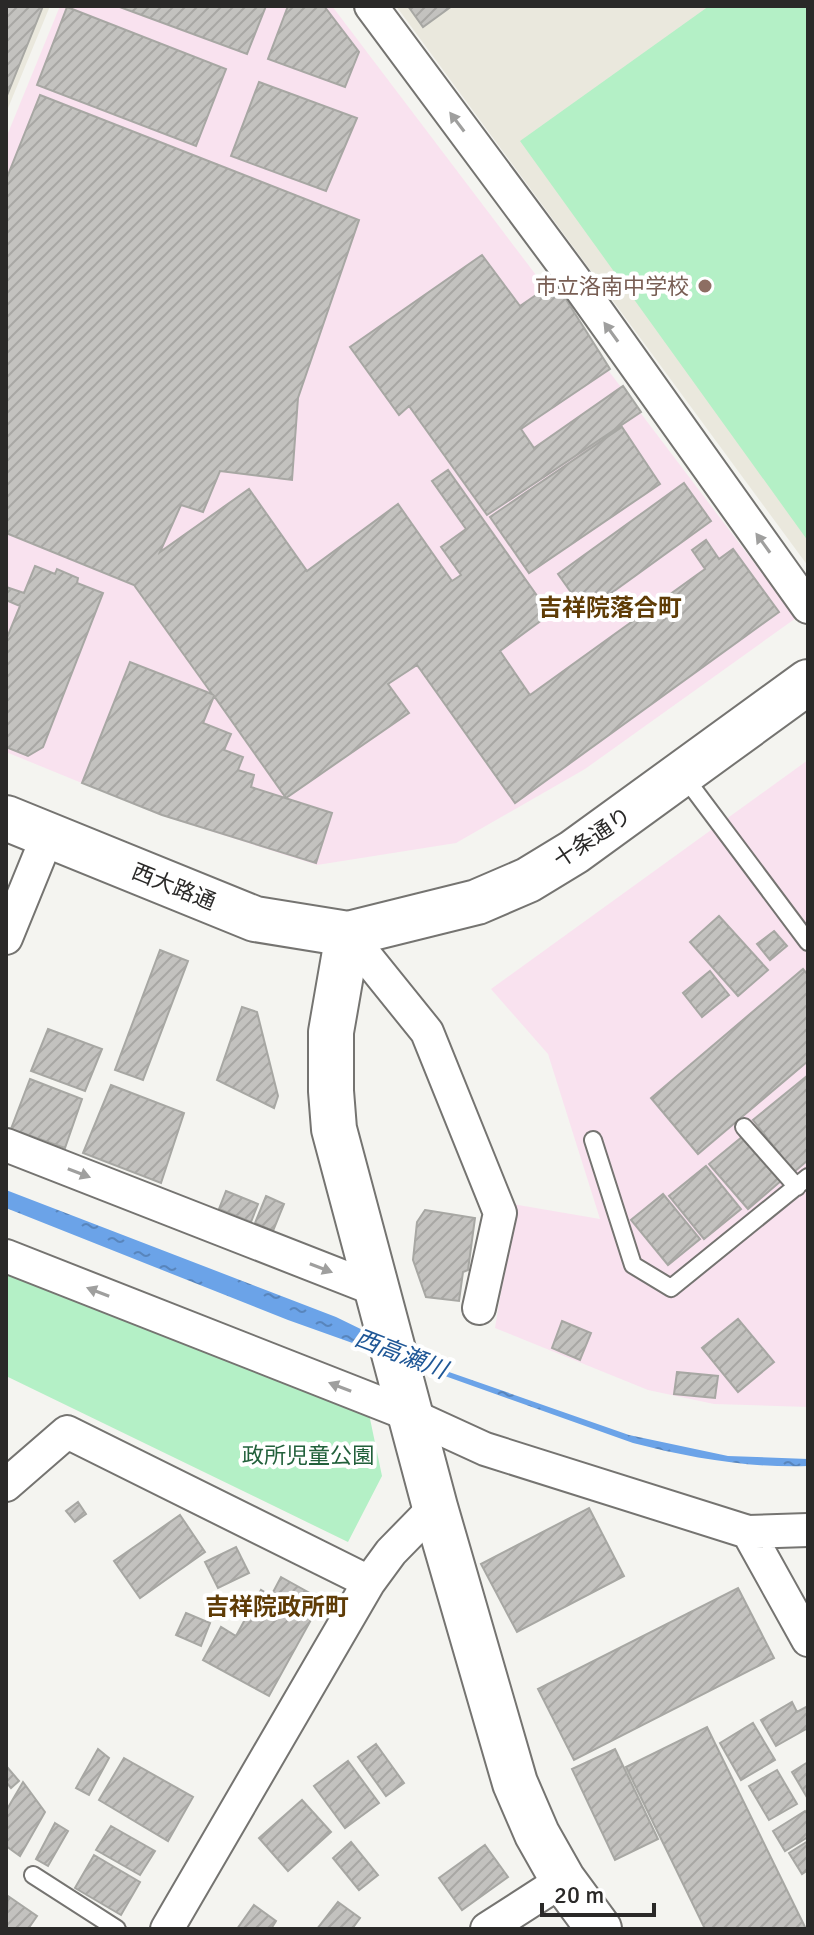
<svg xmlns="http://www.w3.org/2000/svg" width="814" height="1935" font-family="Signika,'Noto Sans JP',sans-serif">
  <defs>
    <pattern id="water-ripples" width="26" height="14" patternUnits="userSpaceOnUse" patternTransform="scale(2)"><rect width="26" height="14" fill="#6ba3e8"/><path d="M2 4q2-2 4 0t4 0M15 11q2-2 4 0t4 0" fill="none" stroke="#5885bc"/></pattern>
    <pattern id="building-hatch" width="6" height="6" patternUnits="userSpaceOnUse" patternTransform="scale(2)"><rect width="6" height="6" fill="#c3c2bf"/><path d="M-1 1l2-2M0 6l6-6M5 7l2-2" fill="none" stroke="#a8a7a4"/></pattern>
  </defs>
  <rect width="100%" height="100%" fill="#f4f4f0"/>
  <path fill="#eae8dd" d="M6 6H50L6 113Z
    M396 6H808V566Z"/>
  <path fill="#f9e2ef" d="M60 6H332L796 618 585 769 456 843 317 865 160 815 6 752V138Z
    M808 760V1407L714 1404 648 1390 495 1328 514 1213 507 1203 600 1219 548 1054 491 989Z"/>
  <path fill="#b4f0c6" d="M709 6H808V541L520 141Z
    M6 1269 369 1414 382 1476 348 1542 6 1376Z"/>
  <path fill="url(#water-ripples)" d="M6 1190 336 1317 449 1372 629 1435 728 1456 808 1459V1466C748 1468 691 1458 633 1443L288 1320 6 1208Z"/>
  <path fill="url(#building-hatch)" stroke="#a7a7a3" stroke-width="2" d="M6 6H43L6 98Z
    M117 6H266L247 54Z
    M288 6H324L359 52 345 87 268 59Z
    M408 6H452L423 27Z
    M67 7 226 69 196 146 37 85Z
    M259 82 357 118 326 191 231 156Z
    M40 95 359 220 298 398 292 480 220 471 203 512 181 505 160 552 249 489 307 571 398 504 452 581 461 575 441 547 466 529 432 481 448 470 550 614 500 651 530 695 705 569 692 550 706 540 719 559 733 549 779 612 515 803 417 665 388 684 409 713 286 798 214 696 203 723 231 734 224 750 243 757 238 770 254 775 251 787 332 813 316 863 162 815 82 783 130 662 212 694 134 585 6 533V180Z
    M482 255 520 306 555 282 610 369 521 429 534 448 623 386 641 412 487 515 409 406 399 415 350 347Z
    M622 427 660 484 529 573 490 517Z
    M684 483 711 521 585 612 558 574Z
    M35 566 55 574 57 569 78 578 77 583 103 593 43 747 28 756 6 747V640L20 606 6 600V587L24 593Z
    M719 916 768 970 738 996 690 942Z
    M774 931 787 946 770 960 757 944Z
    M160 950 188 961 143 1080 115 1070Z
    M803 969 808 975V1061L698 1154 651 1098Z
    M710 971 729 995 702 1017 683 993Z
    M242 1007 257 1012 278 1096 274 1108 217 1080Z
    M48 1029 102 1049 85 1091 31 1071Z
    M808 1075V1160L794 1172 753 1120Z
    M30 1079 82 1099 65 1148 11 1129Z
    M111 1085 184 1113 161 1183 83 1153Z
    M742 1137 781 1181 748 1209 709 1164Z
    M706 1166 741 1209 704 1239 669 1196Z
    M226 1191 258 1204 251 1222 219 1209Z
    M663 1194 700 1239 668 1265 631 1220Z
    M266 1196 284 1204 273 1231 255 1223Z
    M425 1210 475 1218 468 1270 463 1272 459 1301 426 1297 413 1260 417 1222Z
    M738 1319 774 1362 738 1392 702 1348Z
    M562 1321 591 1333 580 1360 552 1348Z
    M677 1372 718 1376 715 1398 674 1394Z
    M78 1502 86 1514 75 1522 66 1511Z
    M589 1508 624 1576 517 1632 481 1564Z
    M180 1515 205 1552 140 1598 114 1561Z
    M236 1547 249 1573 218 1588 205 1562Z
    M281 1577 322 1600 269 1696 203 1660 221 1627 236 1636 261 1590 271 1596Z
    M738 1588 774 1658 574 1760 538 1689Z
    M186 1613 210 1623 201 1646 176 1635Z
    M792 1702 797 1712 808 1706V1728L776 1746 761 1720Z
    M753 1723 775 1760 741 1780 720 1743Z
    M707 1727 806 1929H705L626 1767Z
    M376 1744 404 1783 386 1796 358 1757Z
    M98 1749 109 1758 89 1795 76 1788Z
    M615 1749 658 1839 615 1860 572 1769Z
    M124 1758 193 1797 168 1841 99 1800Z
    M348 1761 379 1803 345 1828 314 1786Z
    M808 1762V1799L792 1772Z
    M7 1767 19 1781 11 1788 6 1782Z
    M777 1770 797 1804 769 1820 749 1786Z
    M23 1782 45 1812 20 1856 6 1846V1811Z
    M302 1800 331 1832 288 1871 259 1838Z
    M805 1811 808 1815V1837L785 1851 773 1831Z
    M55 1823 68 1831 48 1866 36 1859Z
    M111 1826 155 1851 140 1875 96 1850Z
    M808 1841V1870L802 1874 789 1853Z
    M351 1842 378 1875 359 1890 333 1858Z
    M485 1845 508 1877 462 1910 439 1878Z
    M94 1855 140 1882 121 1915 75 1888Z
    M8 1896 37 1916 28 1929H6Z
    M338 1902 360 1918 352 1929H317Z
    M254 1905 276 1921 271 1929H237Z"/>
  <g fill="none" stroke-linecap="round" stroke-linejoin="round">
    <defs>
      <path id="lane" d="M683 775 808 942
        M744 1127 797 1187
        M593 1140 633 1265 671 1288 808 1177
        M33 1875 117 1929"/>
      <path id="street" d="M371 6 574 279 808 607
        M348 934 427 1032 500 1213 479 1308
        M6 938 48 835
        M6 1145 377 1290
        M6 1256 413 1416 485 1449 748 1532 808 1530
        M6 1485 67 1432 369 1582
        M748 1532 808 1640
        M167 1929 369 1582 391 1552 435 1507
        M487 1929 563 1880"/>
      <path id="secondary" d="M348 934 331 1032V1091L334 1129 435 1507 515 1783 537 1834 563 1880 599 1929"/>
      <path id="primary" d="M6 818 255 919 348 934 477 902 528 880 574 852 808 682"/>
    </defs>
    <use href="#lane" stroke="#757471" stroke-width="20"/>
    <use href="#street" stroke="#757471" stroke-width="36"/>
    <use href="#secondary" stroke="#757471" stroke-width="48"/>
    <use href="#primary" stroke="#757471" stroke-width="48"/>
    <use href="#lane" stroke="#fff" stroke-width="16"/>
    <use href="#street" stroke="#fff" stroke-width="32"/>
    <use href="#secondary" stroke="#fff" stroke-width="44"/>
    <use href="#primary" stroke="#fff" stroke-width="44"/>
  </g>
  <defs><path id="oneway-solid" d="M-6-.8H1V-3.2L6.5 0L1 3.2V.8H-6Z" transform="scale(2)"/></defs>
  <g fill="#9f9f9e">
    <use href="#oneway-solid" transform="translate(457 122) rotate(-127)"/>
    <use href="#oneway-solid" transform="translate(611 332) rotate(-126)"/>
    <use href="#oneway-solid" transform="translate(763 543) rotate(-126)"/>
    <use href="#oneway-solid" transform="translate(79 1173) rotate(21)"/>
    <use href="#oneway-solid" transform="translate(321 1268) rotate(21)"/>
    <use href="#oneway-solid" transform="translate(98 1292) rotate(-159)"/>
    <use href="#oneway-solid" transform="translate(340 1387) rotate(-159)"/>
  </g>
  <circle fill="#8d6e63" stroke="#fff" stroke-width="3" cx="705" cy="286" r="8"/>
  <g text-anchor="middle" stroke-width="8" stroke-linejoin="round" paint-order="stroke">
    <g font-size="22" fill="#785e54" stroke="#fff" text-anchor="end">
      <text x="689" y="294">市立洛南中学校</text>
    </g>
    <g font-size="22" fill="#2a2928" stroke="#fff">
      <text transform="translate(592 837) rotate(-34)" y="8">十条通り</text>
      <text transform="translate(174 886) rotate(22)" y="8">西大路通</text>
    </g>
    <g font-size="22" fill="#22603b" stroke="#fff">
      <text x="308" y="1463">政所児童公園</text>
    </g>
    <g font-size="24" font-weight="bold" fill="#5f3c06" stroke="#fff">
      <text x="610" y="616">吉祥院落合町</text>
      <text x="277" y="1615">吉祥院政所町</text>
    </g>
    <g font-size="24" font-style="italic" fill="#1f5796" stroke="#fff">
      <text transform="translate(401 1354) rotate(21)" y="8">西高瀬川</text>
    </g>
  </g>
  <rect width="814" height="1935" fill="none" stroke="#2a2928" stroke-width="16"/>
  <path d="M542 1903v12h112v-12" fill="none" stroke="#2a2928" stroke-width="4"/>
  <text x="554" y="1903" font-size="24" fill="#2a2928" stroke="#ffffff" stroke-width="6" paint-order="stroke">20 m</text>
</svg>
